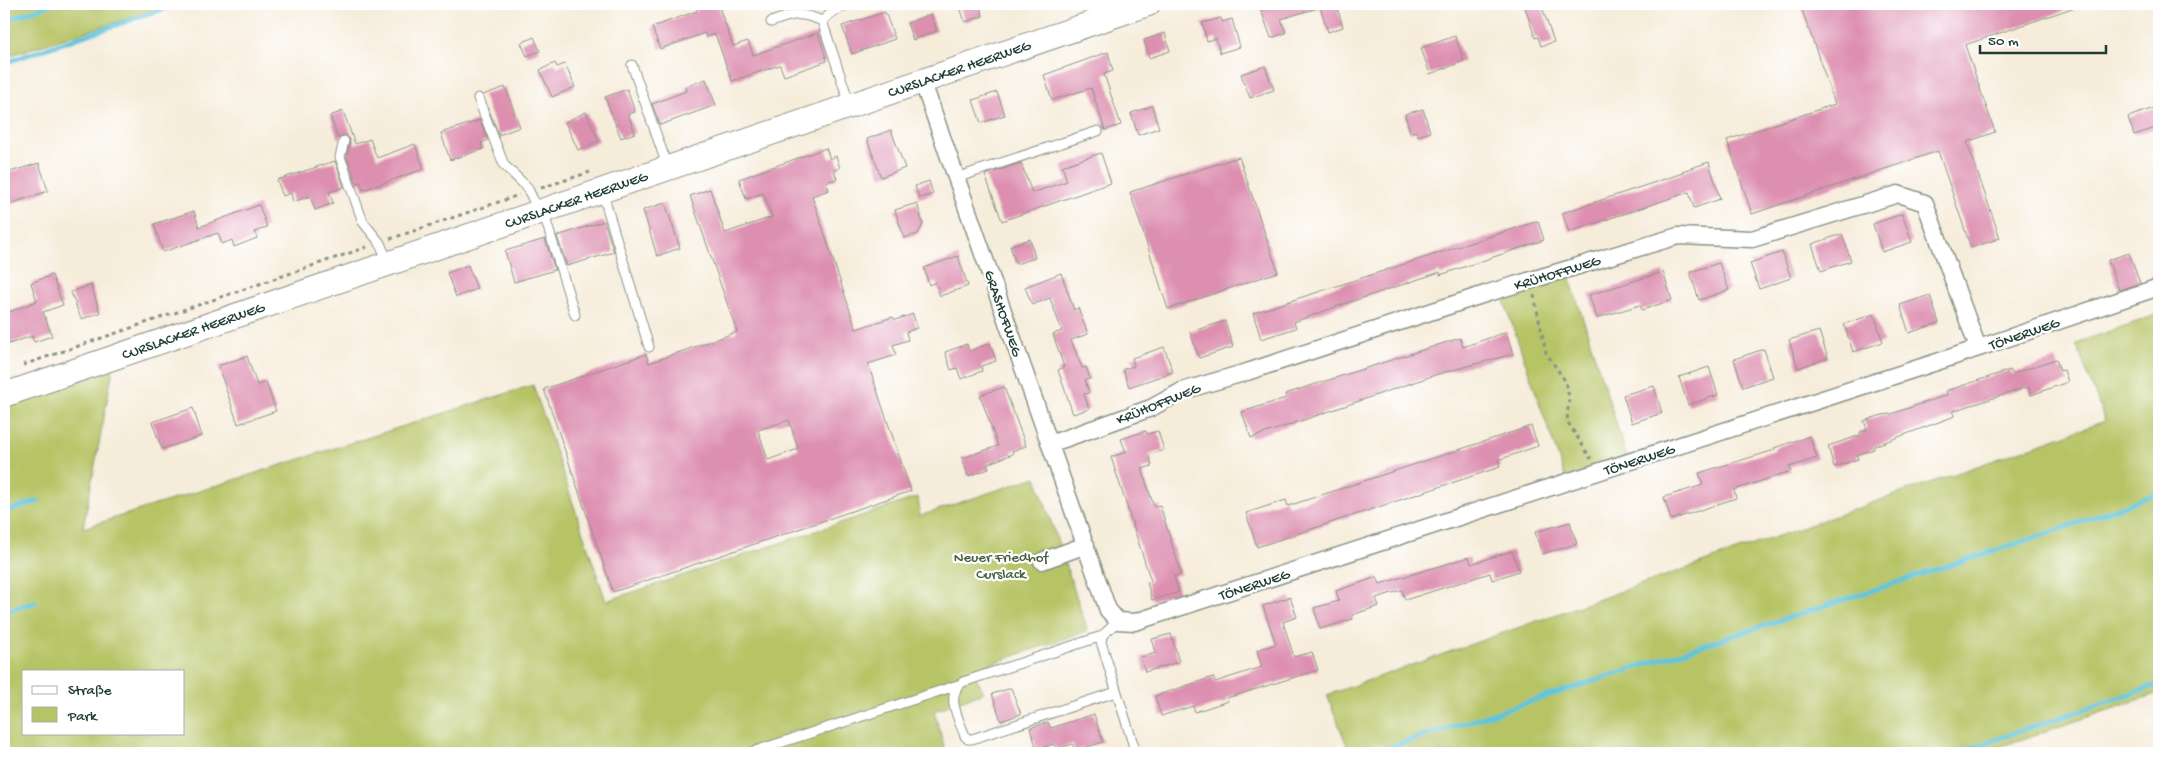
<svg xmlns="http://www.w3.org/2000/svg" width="2163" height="757" font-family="'Gochi Hand',sans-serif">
  <rect width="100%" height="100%" fill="#fff"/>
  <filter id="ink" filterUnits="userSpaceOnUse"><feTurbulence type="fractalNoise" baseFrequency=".02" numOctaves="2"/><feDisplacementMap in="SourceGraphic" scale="10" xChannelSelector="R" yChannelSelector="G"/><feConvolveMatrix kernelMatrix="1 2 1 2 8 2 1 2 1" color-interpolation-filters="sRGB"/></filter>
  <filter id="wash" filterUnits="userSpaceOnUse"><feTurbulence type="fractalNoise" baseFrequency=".0096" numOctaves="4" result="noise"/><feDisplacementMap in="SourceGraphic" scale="20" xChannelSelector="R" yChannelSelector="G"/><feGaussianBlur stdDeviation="1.12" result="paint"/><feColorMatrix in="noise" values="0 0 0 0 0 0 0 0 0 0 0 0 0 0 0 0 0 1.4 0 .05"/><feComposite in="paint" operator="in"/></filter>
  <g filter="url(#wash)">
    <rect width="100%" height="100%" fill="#f6ecda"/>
    <path fill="#b7c466" stroke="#6b804d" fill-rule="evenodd" d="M4 4H175L4 57Z
      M1567 269 1629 463 1567 483 1500 289Z
      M2159 314V693L1981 753H1350L1327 695 2105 421 2076 343Z
      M113 369 83 528 533 385 606 601 918 497 920 516 1036 477 1088 631 972 670 984 692 934 711 946 753H4V407ZM24 671H184V733H24Z"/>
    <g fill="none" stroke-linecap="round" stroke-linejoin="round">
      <path stroke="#5fc5dc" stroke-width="5" d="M4 21 53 4
        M4 63 178 4
        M4 512 38 501
        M4 612 35 602
        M1372 753 2052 532 2159 493
        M1956 753 2159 684"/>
    </g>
    <g id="blocks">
      <path fill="#dd8fb0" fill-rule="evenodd" d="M710 4H718L733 46 748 41 753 55 818 33 827 61 784 76 780 65 732 81 715 34 706 37 705 33 660 49 652 27 697 11V8Z
        M959 4H979L983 16 965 22Z
        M1259 4H1320V7L1336 4 1343 27 1328 32 1320 7 1281 19 1286 33 1271 38Z
        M1524 4H1541L1554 42 1541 46 1538 37 1535 38Z
        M1800 4H2078V6L1965 45 1995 132 1967 142 2000 238 1971 248 1938 151 1752 214 1727 140 1835 104Z
        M885 12 895 39 852 54 842 26Z
        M931 14 937 31 913 40 907 23Z
        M1221 18 1222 22 1232 19 1240 47 1220 53 1216 38 1207 41 1202 23Z
        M1165 33 1170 51 1149 58 1144 40Z
        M1455 36 1464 61 1430 74 1421 48Z
        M534 37 540 51 527 56 521 43Z
        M1108 52 1113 71 1104 74 1121 125 1105 130 1091 88 1052 100 1044 75Z
        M555 63 557 67 565 64 575 87 552 97 540 70Z
        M1265 66 1274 90 1250 98 1241 74Z
        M706 79 716 105 660 125 652 104 686 91 685 87Z
        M505 87 520 127 499 135 483 95Z
        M627 89 635 112 628 114 635 133 621 138 605 97Z
        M997 92 1005 115 981 123 973 100Z
        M1152 106 1159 128 1138 135 1131 113Z
        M2154 108 2159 127 2134 135 2128 117Z
        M1423 109 1430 132 1418 136 1416 131 1410 133 1405 114Z
        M343 111 355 144 370 139 377 158 415 144 424 169 363 190 361 182 356 183 347 157 350 139 343 135 338 139 330 116Z
        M586 112 599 141 578 150 565 122Z
        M480 120 488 140 481 143 483 149 450 160 441 133Z
        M891 130 905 168 881 177 867 139Z
        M826 148 830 159 836 156 840 168 834 170 837 179 826 182 829 190 812 196 856 329 893 317 895 320 913 314 917 328 906 332 908 340 893 345 896 355 868 364 911 491 613 592 544 389 646 354 649 363 737 332 690 196 710 189 725 233 772 217 763 193 746 199 739 179ZM789 420 798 449 768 460 758 430Z
        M1101 153 1111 183 1002 221 985 175 1021 163 1032 193 1067 181 1062 166Z
        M1239 157 1278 272 1168 309 1130 192Z
        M335 161 344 187 329 192 333 203 315 210 310 196 293 202 291 193 283 196 277 180Z
        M1709 162 1720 199 1694 208 1689 192 1569 232 1562 213 1683 173 1682 171Z
        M39 163 48 191 4 206V174Z
        M929 181 933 194 919 198 915 186Z
        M665 203 680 248 657 256 643 210Z
        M917 203 923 224 918 234 904 238 895 210Z
        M259 205 267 227 255 232 257 238 234 247 232 240 222 244 218 233 163 252 154 224 194 211 199 227Z
        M1902 214 1912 242 1882 252 1873 224Z
        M604 221 614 252 567 266 557 236Z
        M1538 221 1544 240 1440 275V272L1341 305 1294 322 1296 328 1261 339 1253 313Z
        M1842 234 1851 261 1821 271 1812 244Z
        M545 239 555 270 514 282 505 251Z
        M1030 239 1035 258 1016 264 1010 246Z
        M1782 252 1791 278 1759 289 1750 263Z
        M2129 253 2140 283 2119 290 2108 260Z
        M958 256 968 286 940 296 936 282 929 285 924 268Z
        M1719 263 1729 290 1699 300 1690 272Z
        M468 265 477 289 456 297 447 273Z
        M1663 272 1672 300 1642 310 1640 305 1597 318 1589 295Z
        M1061 273 1074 310 1078 308 1088 334 1071 340 1082 368 1086 367 1090 379 1085 380 1089 393 1084 394 1089 409 1073 414 1058 370 1064 367 1053 334 1062 331 1050 298 1032 305 1025 287Z
        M52 275 63 305 43 312 52 336 34 342 32 336 9 344 4 330V314L37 301 31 283Z
        M91 285 100 313 81 319 71 292Z
        M1930 295 1939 323 1909 333 1900 305Z
        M1874 314 1883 342 1853 352 1844 324Z
        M1225 321 1233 347 1199 358 1190 332Z
        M1819 331 1828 358 1798 368 1789 340Z
        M1506 332 1513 354 1438 374 1251 438 1242 412 1286 398 1285 394 1460 338 1463 347Z
        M990 343 996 361 981 366 982 371 961 379 957 368 951 370 945 352 967 344 969 351Z
        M1164 347 1173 372 1129 387 1123 369 1134 366 1132 358Z
        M1764 349 1773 377 1743 387 1734 359Z
        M247 356 257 385 266 382 276 411 238 424 218 366Z
        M2056 359 2060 371 2064 370 2068 382 2031 395 2028 387 1953 411 1955 416 1874 446V449L1857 455 1858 459 1834 467 1828 446 1861 435 1860 432 1867 429 1864 421 1882 415 1891 414 1947 395 1946 391 2010 370 2012 374Z
        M1709 367 1718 395 1688 405 1679 377Z
        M1654 386 1662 413 1632 423 1623 395Z
        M1004 387 1026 446 1012 451 1013 454 987 464 989 469 968 476 962 458 998 446 980 395Z
        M193 408 202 436 162 449 152 422Z
        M1531 426 1538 446 1498 460 1500 467 1257 547 1246 513 1286 500 1288 506Z
        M1146 431 1147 434 1158 431 1164 450 1149 455 1152 466 1142 469 1154 507 1160 505 1181 574 1174 576 1179 592 1152 600 1147 582 1151 581 1111 457 1126 452 1121 439Z
        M1810 436 1817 458 1789 467 1791 471 1734 490 1736 498 1671 520 1664 497 1703 485 1699 473 1775 450 1774 448Z
        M1570 522 1577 544 1542 554 1535 532Z
        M1512 551 1519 571 1492 580 1490 573 1405 600 1402 590 1376 598 1379 606 1352 615 1353 619 1320 629 1314 608 1339 601 1336 591 1377 577 1380 584 1469 557 1471 564Z
        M1290 597 1297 617 1283 622 1294 657 1312 652 1318 670 1227 698 1228 701 1195 712 1193 706 1161 716 1155 696 1213 677 1215 682 1262 667 1257 650 1276 644 1263 606Z
        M1171 634 1179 662 1145 672 1141 657 1156 653 1152 639Z
        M1011 688 1021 714 1001 721 992 694Z
        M1094 714 1103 742 1075 751 1073 744 1056 749 1054 744 1037 749 1030 728 1048 722 1051 728Z"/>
    </g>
  </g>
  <g filter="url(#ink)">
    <use href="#blocks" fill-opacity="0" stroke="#8a9487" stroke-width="1"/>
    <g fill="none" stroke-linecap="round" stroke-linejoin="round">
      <defs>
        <path id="lane" d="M822 21 831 13 848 4
          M771 22C793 14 800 11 822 21L850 105
          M632 65 668 168
          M478 98 504 165 527 187 539 212
          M344 141 340 157 363 222 380 243 388 263
          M956 178 1098 131
          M602 191 649 347
          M543 211 575 315
          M1118 621 1102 636 1101 642 1136 753
          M1102 636 963 682C944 694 959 720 965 736L968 739H972L1116 692
          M749 753 958 685"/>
        <path id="street" d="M922 80 1108 610 1118 621 1135 622 1946 359 2159 287
          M1050 444 1151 408 1182 391 1247 372 1488 293 1678 236 1752 239 1898 194 1925 203 1978 348
          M1042 561 1086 545"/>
        <path id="secondary" d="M4 395 1148 4"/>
      </defs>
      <use href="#lane" stroke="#8a9487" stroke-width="11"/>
      <use href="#street" stroke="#8a9487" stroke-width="19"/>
      <use href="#secondary" stroke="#8a9487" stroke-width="26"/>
      <path stroke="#8a9487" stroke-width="3" stroke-dasharray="4 4" stroke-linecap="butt" d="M541 188 590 172
        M390 239 519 195
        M1534 295 1546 353 1566 382 1569 398 1567 421 1591 459
        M23 365 367 247"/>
      <use href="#lane" stroke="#fff" stroke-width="9"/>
      <use href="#street" stroke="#fff" stroke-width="16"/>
      <use href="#secondary" stroke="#fff" stroke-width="24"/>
    </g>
  </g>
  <g text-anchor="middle" stroke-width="4.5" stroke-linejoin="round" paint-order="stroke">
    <g font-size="15" fill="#1f3d34" stroke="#fff">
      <text transform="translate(959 68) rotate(-19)" y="5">CURSLACKER HEERWEG</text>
      <text transform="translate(576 199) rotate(-19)" y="5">CURSLACKER HEERWEG</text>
      <text transform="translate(1557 272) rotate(-17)" y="5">KRÜHOFFWEG</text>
      <text transform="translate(1004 313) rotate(71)" y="5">GRASHOFWEG</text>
      <text transform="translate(193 330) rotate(-19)" y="5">CURSLACKER HEERWEG</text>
      <text transform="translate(2024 333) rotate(-19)" y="5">TÖNERWEG</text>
      <text transform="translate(1158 403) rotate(-22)" y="5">KRÜHOFFWEG</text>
      <text transform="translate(1639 459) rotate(-18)" y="5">TÖNERWEG</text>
      <text transform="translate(1254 584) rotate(-18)" y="5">TÖNERWEG</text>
    </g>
    <g font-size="15" fill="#455f40" stroke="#fff">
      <text x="1001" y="561">Neuer Friedhof<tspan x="1001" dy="17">Curslack</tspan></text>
    </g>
  </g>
  <rect width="2163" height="757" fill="none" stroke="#fff" stroke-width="20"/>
  <rect x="22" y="670" width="162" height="65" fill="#ffffff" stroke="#a5b1ae"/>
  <rect x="32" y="686" width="25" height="8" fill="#ffffff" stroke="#a5b1ae"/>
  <text x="68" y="694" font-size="15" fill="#1f3d34">Straße</text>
  <rect x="32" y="707" width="25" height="15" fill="#b7c466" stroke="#a5b1ae"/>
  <text x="68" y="720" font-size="15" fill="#1f3d34">Park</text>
  <path d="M1980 45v8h126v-8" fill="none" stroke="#1f3d34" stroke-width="2.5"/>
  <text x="1988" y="45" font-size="15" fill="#1f3d34" stroke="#ffffff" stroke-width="4" paint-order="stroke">50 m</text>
</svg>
